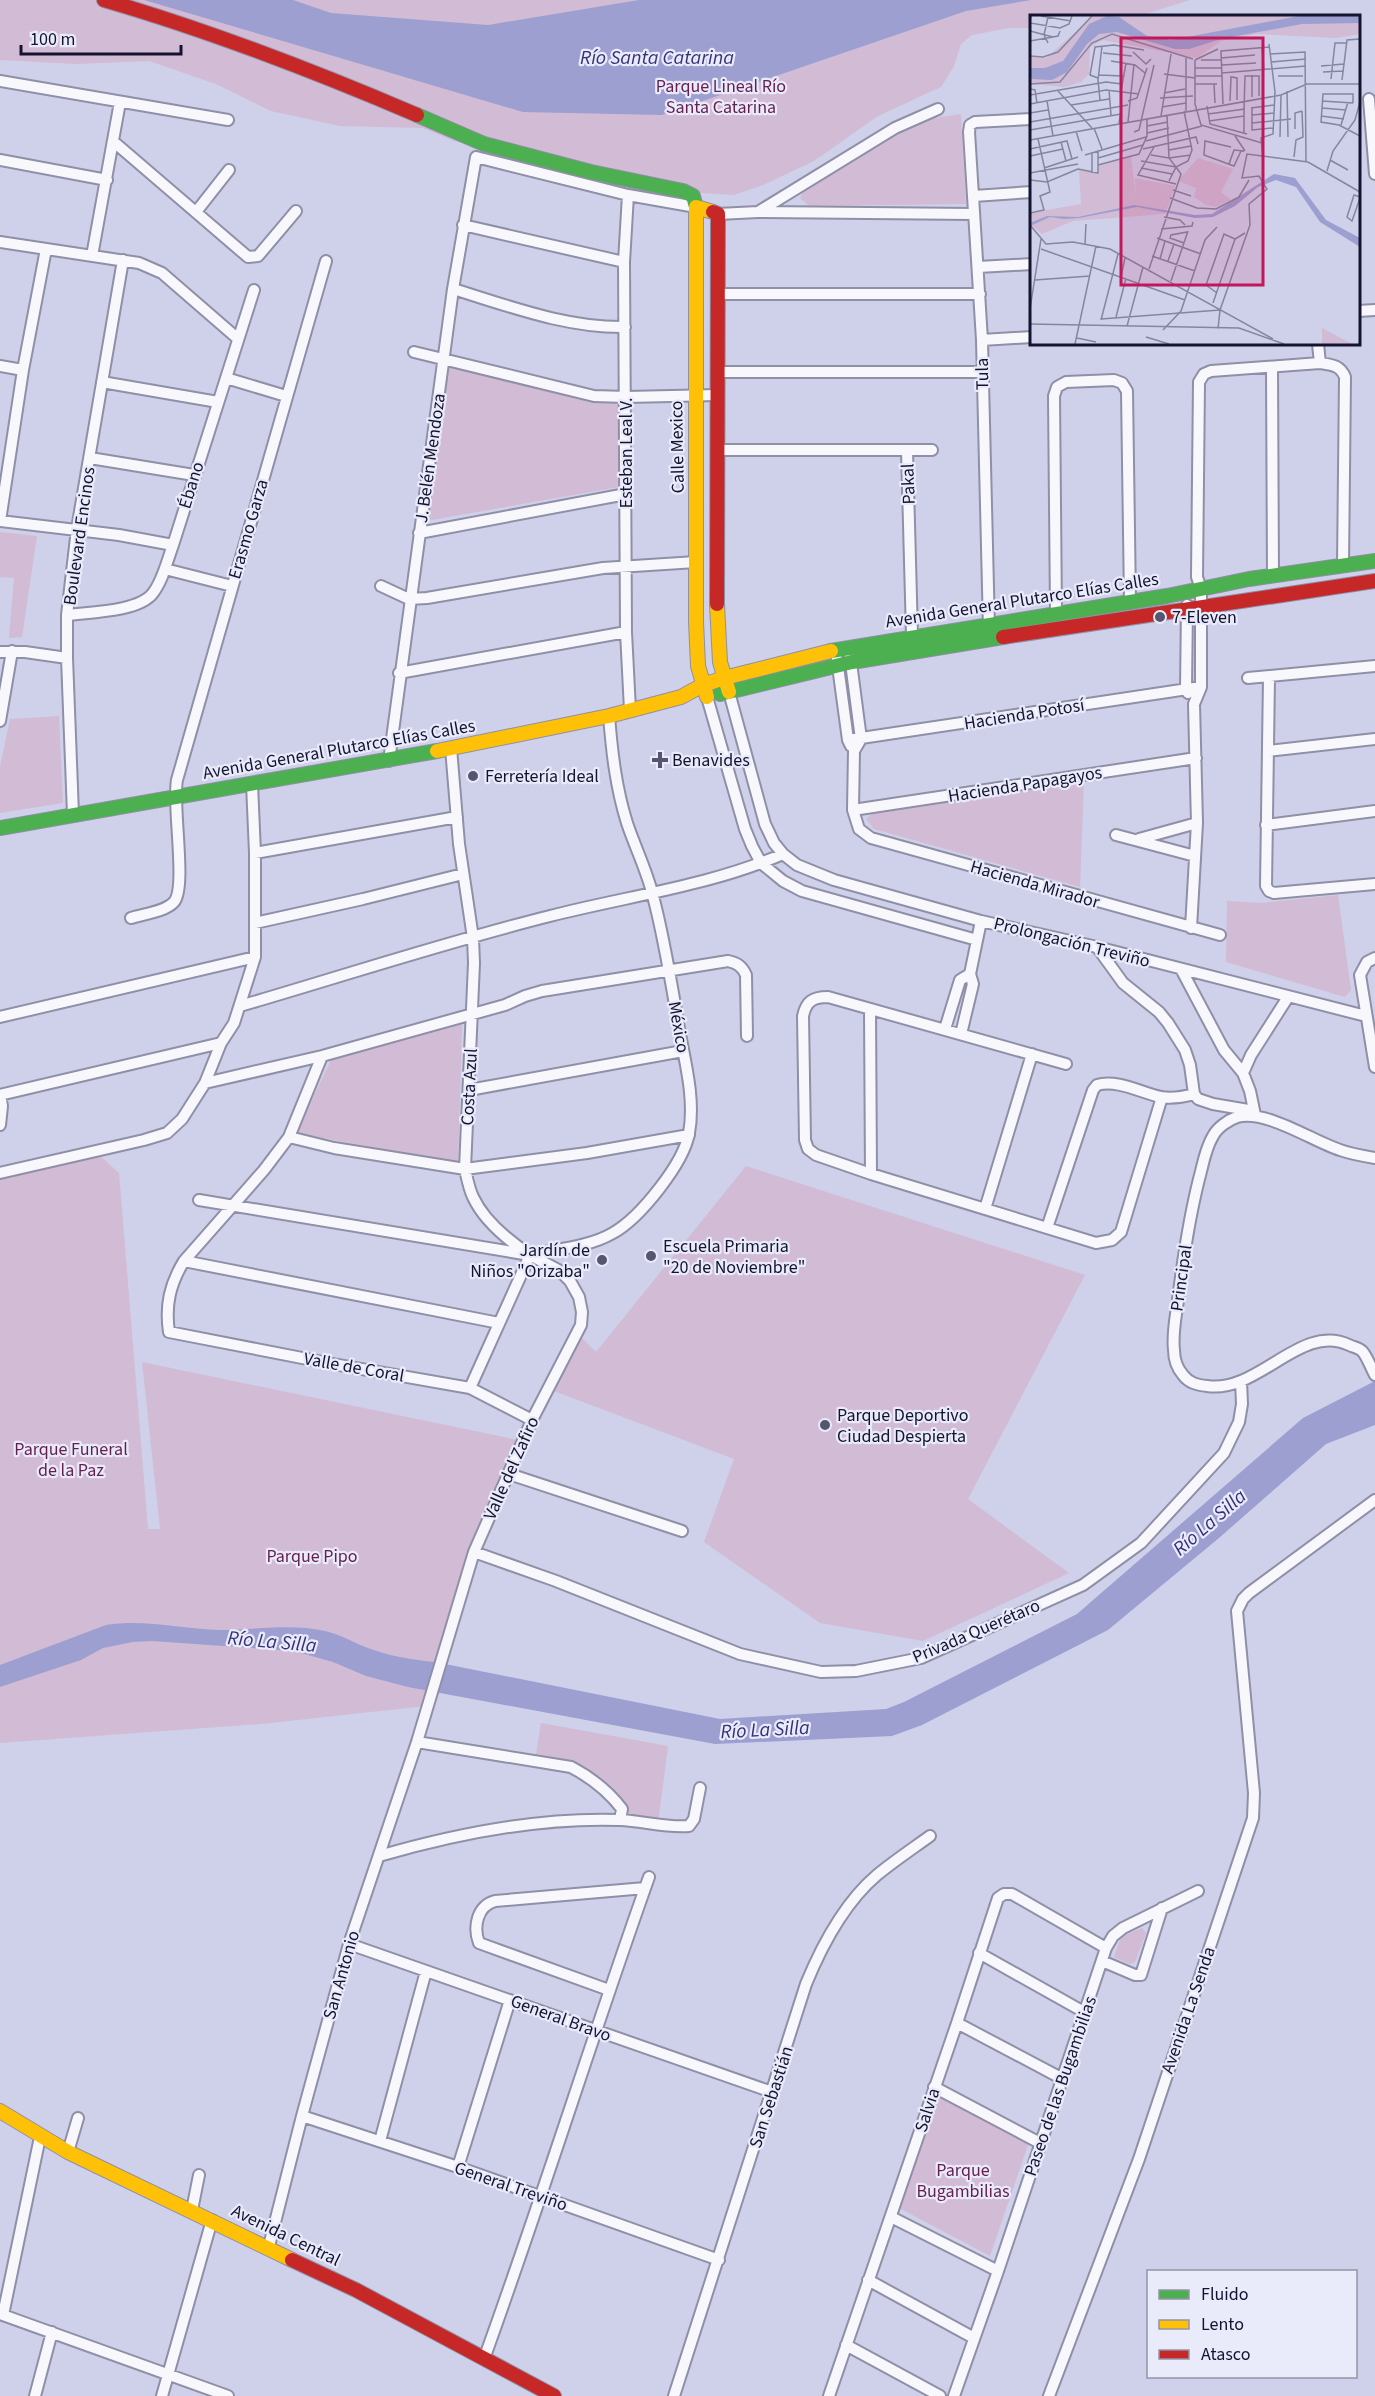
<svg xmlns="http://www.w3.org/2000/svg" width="1375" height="2396" font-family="'Source Sans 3',sans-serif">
  <rect width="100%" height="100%" fill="#cfd0ea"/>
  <path fill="#d2bbd5" d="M0 0H1190L1139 16H1032L1031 28H1009L972 35 961 44 954 66 941 87 878 116 814 161 763 185 734 195 688 192 454 141 423 128 340 126 271 111 216 84 149 61 77 64 0 60Z
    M961 114 966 204 809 206 800 198 805 187 918 121Z
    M448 364 619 401V487L426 521Z
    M0 532 37 536 22 637 9 638 14 578 0 577Z
    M59 716 63 803 0 813V767L10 719Z
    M1084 780 1080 887 874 829 866 819 874 812Z
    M1338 895 1351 990 1345 997 1226 962 1227 901 1261 903Z
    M462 1024 458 1163 296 1133 332 1058Z
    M99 1155 119 1173 148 1529H160L142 1362 523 1441 470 1567 426 1706 261 1724 0 1743V1180Z
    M746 1166 1085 1275 968 1499 1069 1573 923 1641 820 1623 704 1542 734 1459 554 1391 582 1338 596 1352Z
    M541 1723 668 1746 658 1824 620 1820 622 1809 584 1774 535 1760Z
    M1142 1928 1146 1933 1135 1962 1130 1964 1114 1957 1121 1937Z
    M940 2096 1030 2139 990 2256 899 2208Z"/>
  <path fill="#9d9fd0" d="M144 0H293L331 13 488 25 639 0H1031L966 11 662 115 523 112Z
    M1375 1381V1425L1326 1444 1219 1538 1108 1630 922 1725 892 1736 715 1744 408 1687 366 1676 333 1662 294 1651 152 1641 133 1642 103 1648 81 1660 0 1687V1665L106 1625C145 1619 181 1629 220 1630 255 1630 290 1623 325 1631 340 1634 354 1643 368 1648 389 1656 413 1660 435 1662L720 1719 886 1709 904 1702 1077 1614 1303 1418Z"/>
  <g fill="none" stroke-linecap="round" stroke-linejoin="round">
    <defs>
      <path id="street" d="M0 81 228 120
        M1369 99 1375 174
        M114 142 248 257 258 256 296 211
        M0 160 107 180
        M628 195 624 262 626 632 630 710
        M974 196 1032 192
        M196 212 229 170
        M759 212 974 214
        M718 214 758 212 895 128 938 109
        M463 225 624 262
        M0 242 139 263 162 273 237 338
        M92 256 120 102
        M978 267 1032 264
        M453 289C509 306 566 328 625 327
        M718 294H980
        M1358 311 1375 310
        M982 340 1032 337
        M1318 344 1320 363
        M414 352 594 396 626 397 718 395
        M0 366 23 370
        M1272 367 1273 576
        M718 372H982
        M226 378 286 396
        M102 382 218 402
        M718 450H932
        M907 450 912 635
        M90 458 194 475
        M0 521 23 370 46 249
        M0 521 119 535 173 545
        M419 533 626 494
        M165 569 232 586
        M381 586 409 599 427 598 603 568 696 562
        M1187 605 1186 689 1188 693
        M1056 613 1054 396 1057 387 1066 382 1114 380 1122 383 1127 391 1130 601
        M67 615C89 612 139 612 153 593 163 580 167 561 173 545L254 290
        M989 629 982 340 969 132 970 125 975 122 1032 119
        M0 652H25L67 658
        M850 655 861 739 854 751 853 810 859 829 871 838 1220 935
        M837 659 848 740 851 746
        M399 673 626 632
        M1269 677 1266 886 1269 891 1274 893 1375 884
        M1248 678 1375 666
        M729 692 765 824 774 843 783 854 797 865 834 880 981 921 1097 947 1366 1016
        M707 697 745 829 752 846 761 863 783 881 802 891 977 940
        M0 721 12 651
        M848 740 1201 687
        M451 748 459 844 473 938 474 963 465 1169C467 1178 469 1189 473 1197 484 1221 509 1241 530 1255L470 1388
        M1268 751 1375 739
        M389 761 453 289 476 157 628 195 696 207
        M853 810 1196 758
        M73 814 67 658V615L77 529 123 260
        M1266 825 1375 811
        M1116 835 1195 856
        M1139 839 1197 823
        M255 853 457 817
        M131 918C143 914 165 912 174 902 187 887 172 805 177 780L326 261
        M255 923 363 899 463 874
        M1191 928 1197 823 1194 704 1201 687V589L1197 577 1199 382 1204 374 1211 371 1320 363C1332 365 1340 365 1345 377L1343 566
        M1097 947 1123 983 1159 1012 1168 1023 1185 1050 1190 1065 1194 1094 1198 1099 1213 1104 1254 1111
        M1375 958 1367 962 1360 975 1375 1067
        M1181 969 1224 1050 1243 1073 1250 1091 1255 1115
        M240 1006C343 976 446 942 550 916 628 896 709 886 783 854
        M870 1009 871 1174
        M0 1017 255 957
        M945 1029 960 980 970 974
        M961 1034 973 984 970 974 981 921
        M322 1056 289 1137 264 1170 184 1261C170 1284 165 1305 169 1332L333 1364 470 1388 532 1420
        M1066 1064 828 997C812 997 806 1002 803 1016L805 1140 808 1149 816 1155 871 1174 1096 1243 1112 1240 1121 1232 1162 1097
        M1243 1073 1251 1055 1288 997
        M205 1083 322 1056 505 1005 525 996 542 991 728 961C737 963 742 966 746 975L747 1036
        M469 1090 683 1051
        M0 1095 221 1043
        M0 1095 2 1106 0 1125
        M289 1137 334 1148 465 1169 587 1153 689 1135
        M1375 1158C1363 1156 1351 1154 1340 1150 1312 1141 1266 1109 1237 1117 1228 1120 1217 1128 1213 1136 1205 1149 1203 1165 1199 1179 1189 1219 1183 1259 1178 1300 1176 1316 1172 1333 1174 1350 1174 1358 1177 1368 1183 1375 1189 1383 1197 1385 1207 1386 1258 1394 1301 1322 1349 1345 1353 1347 1359 1348 1362 1351 1367 1356 1371 1368 1375 1375
        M0 1173 144 1140 167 1133 182 1119 205 1083 221 1043 234 1023 255 957V853L252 784
        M199 1200 530 1255 560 1271 570 1281 579 1297 582 1312 581 1325 532 1420 474 1552 417 1742 349 1944 302 2116 269 2246
        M985 1209 1032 1054
        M1047 1228 1093 1090 1097 1085C1117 1079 1142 1093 1161 1097 1173 1099 1183 1097 1194 1094
        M530 1255C557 1249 589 1247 613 1233 640 1218 684 1163 689 1133 695 1101 686 1066 680 1034 672 988 665 941 653 896 647 871 635 847 627 823 616 788 612 753 609 716
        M184 1261 499 1323
        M509 1474 682 1531
        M474 1552 556 1581 740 1654 821 1672 856 1671 921 1658 1083 1585 1141 1543 1224 1453 1239 1422 1242 1404 1241 1381
        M417 1742 571 1767C590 1777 609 1792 622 1809L620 1820
        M379 1856C455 1834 540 1817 620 1820 643 1821 666 1828 689 1826L694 1819 700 1788
        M349 1944 772 2092
        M979 1953 1084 2012
        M1102 1961 1135 1975H1141L1162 1908
        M609 1990 479 1943C473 1927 477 1906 495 1901L645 1888
        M957 2023 1061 2078
        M934 2087 1040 2143
        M302 2116 458 2167 719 2260
        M380 2141 426 1971
        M68 2152 78 2118
        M458 2167 510 2000
        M192 2210 199 2175
        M891 2217 998 2271
        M868 2280 974 2338
        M0 2314 228 2396
        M3 2315 40 2137
        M846 2345 940 2396
        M484 2359C542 2199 592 2037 649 1877
        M35 2396 52 2332
        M162 2396 212 2220
        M674 2396 806 1984C822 1945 844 1903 877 1875 894 1861 912 1849 930 1836
        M829 2396 957 2023 998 1898 1004 1894H1012L1106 1948
        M954 2396 998 2271 1106 1948 1113 1936 1123 1928 1198 1891
        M1049 2396 1139 2159 1253 1818 1254 1793 1237 1611 1243 1599 1249 1593 1375 1500"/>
      <path id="fast" d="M417 115 484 144 591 172 683 191 693 196 696 207
        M831 651 1167 596 1249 579 1375 561
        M720 694 852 662 1003 637
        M0 828 437 751"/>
      <path id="slow" d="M717 604 720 662 729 692
        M707 697 698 666 696 621V207L713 212
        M437 751 609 716 681 697 703 685 724 678 831 651
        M0 2111 68 2152 292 2260"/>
      <path id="jam" d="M104 0C211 31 314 71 417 115
        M713 212 718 214 717 604
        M1003 637 1375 581
        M292 2260 356 2290 554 2396"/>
    </defs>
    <use href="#street" stroke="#8f8fa7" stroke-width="14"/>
    <use href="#fast" stroke="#8f8fa7" stroke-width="16"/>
    <use href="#slow" stroke="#8f8fa7" stroke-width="16"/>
    <use href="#jam" stroke="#8f8fa7" stroke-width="16"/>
    <use href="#street" stroke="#f8f8fc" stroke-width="10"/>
    <use href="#fast" stroke="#4caf50" stroke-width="14"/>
    <use href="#slow" stroke="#ffc107" stroke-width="14"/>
    <use href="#jam" stroke="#c62828" stroke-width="14"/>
  </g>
  <g fill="#565671" stroke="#e9eafa" stroke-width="2">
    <circle cx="1160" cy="617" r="6"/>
    <path d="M657 751h6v6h6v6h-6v6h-6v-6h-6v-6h6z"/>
    <circle cx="473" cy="776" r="6"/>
    <circle cx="651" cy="1256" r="6"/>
    <circle cx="602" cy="1260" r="6"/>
    <circle cx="825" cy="1425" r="6"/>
  </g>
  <g text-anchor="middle" stroke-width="4.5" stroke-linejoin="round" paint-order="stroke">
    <g font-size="18" fill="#661e4f" stroke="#e9eafa">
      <text x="721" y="92">Parque Lineal Río<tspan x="721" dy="21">Santa Catarina</tspan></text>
      <text x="71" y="1455">Parque Funeral<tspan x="71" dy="21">de la Paz</tspan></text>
      <text x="312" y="1562">Parque Pipo</text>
      <text x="963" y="2176">Parque<tspan x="963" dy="21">Bugambilias</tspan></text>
    </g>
    <g font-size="18" fill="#151430" stroke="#e9eafa">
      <text transform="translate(982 374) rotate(-91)" y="6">Tula</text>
      <text transform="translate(677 447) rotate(-91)" y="6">Calle Mexico</text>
      <text transform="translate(626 453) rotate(-90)" y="6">Esteban Leal V.</text>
      <text transform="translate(430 458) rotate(-82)" y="6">J. Belén Mendoza</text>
      <text transform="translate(908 484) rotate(-92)" y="6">Pakal</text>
      <text transform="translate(191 485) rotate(-73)" y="6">Ébano</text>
      <text transform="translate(248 529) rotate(-74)" y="6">Erasmo Garza</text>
      <text transform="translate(79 536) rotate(-82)" y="6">Boulevard Encinos</text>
      <text transform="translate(1022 600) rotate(-9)" y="6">Avenida General Plutarco Elías Calles</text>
      <text transform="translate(1024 714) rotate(-9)" y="6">Hacienda Potosí</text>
      <text transform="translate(339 749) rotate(-10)" y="6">Avenida General Plutarco Elías Calles</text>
      <text transform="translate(1025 784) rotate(-9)" y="6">Hacienda Papagayos</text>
      <text transform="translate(1035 884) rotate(16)" y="6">Hacienda Mirador</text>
      <text transform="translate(1072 942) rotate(14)" y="6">Prolongación Treviño</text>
      <text transform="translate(679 1027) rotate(80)" y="6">México</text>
      <text transform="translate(469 1087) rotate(-87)" y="6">Costa Azul</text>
      <text transform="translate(1181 1278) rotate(-82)" y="6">Principal</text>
      <text transform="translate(354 1367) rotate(10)" y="6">Valle de Coral</text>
      <text transform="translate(511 1468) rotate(-66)" y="6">Valle del Zafiro</text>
      <text transform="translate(976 1631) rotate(-23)" y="6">Privada Querétaro</text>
      <text transform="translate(341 1975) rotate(-74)" y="6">San Antonio</text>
      <text transform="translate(1188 2010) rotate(-71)" y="6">Avenida La Senda</text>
      <text transform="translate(561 2018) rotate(20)" y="6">General Bravo</text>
      <text transform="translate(1060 2086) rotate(-71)" y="6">Paseo de las Bugambilias</text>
      <text transform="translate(771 2097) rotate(-72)" y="6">San Sebastián</text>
      <text transform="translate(927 2110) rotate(-72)" y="6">Salvia</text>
      <text transform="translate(511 2186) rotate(19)" y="6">General Treviño</text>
      <text transform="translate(286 2235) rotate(26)" y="6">Avenida Central</text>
    </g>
    <g font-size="18" fill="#151430" stroke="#e9eafa" text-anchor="start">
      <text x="1172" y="623">7-Eleven</text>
      <text x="672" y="766">Benavides</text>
      <text x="485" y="782">Ferretería Ideal</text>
      <text x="663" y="1252">Escuela Primaria<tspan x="663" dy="21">"20 de Noviembre"</tspan></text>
      <text x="590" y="1256" text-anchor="end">Jardín de<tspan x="590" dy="21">Niños "Orizaba"</tspan></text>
      <text x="837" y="1421">Parque Deportivo<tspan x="837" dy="21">Ciudad Despierta</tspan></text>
    </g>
    <g font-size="20" font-style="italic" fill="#363078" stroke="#e9eafa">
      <text x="657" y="64">Río Santa Catarina</text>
      <text transform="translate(1209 1522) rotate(-41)" y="7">Río La Silla</text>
      <text transform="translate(272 1641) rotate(5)" y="7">Río La Silla</text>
      <text transform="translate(765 1729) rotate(-3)" y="7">Río La Silla</text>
    </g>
  </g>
  <g transform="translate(1030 15)">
    <rect width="330" height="330" fill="#cfd0ea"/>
    <path d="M64 1H330V19L306 23 227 19 191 26 167 43 73 25 60 32 59 59 51 67 35 72 0 69V42L16 43ZM101 142 106 180 105 163 145 171 135 199 43 206 12 219 0 209V198L51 189 49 155 69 159V150ZM168 143 203 154 191 177 201 185 186 192 176 190 164 182 166 173 148 166ZM292 313 322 329H292Z" fill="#d2bbd5"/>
    <path d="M77 1 89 2 117 21 141 25 269 1H330V8L272 9 191 24 159 34H145L87 17 69 19 57 29 37 57 22 65 0 64V53H15L33 46 59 9ZM244 159 265 163 296 205 330 223V232L290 207 266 172 246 165 228 172 205 191 183 202 165 203 107 192 49 203 34 204 20 202 0 211V208L17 201 48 202 104 190 165 200 182 199Z" fill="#9d9fd0"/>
    <path fill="none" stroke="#8585a0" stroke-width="1.5" d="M1 1 0 8 30 13 39 9 42 1M11 1 41 6M18 2 14 20 18 28M0 16 23 22M0 26 28 21 30 16M232 33 234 55M103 37 116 49 121 44M73 38 102 41M240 39 275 37 276 147M0 41 13 42 28 37 62 1M156 43V96M191 43 225 40M165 45V89L171 110 232 128M165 45 188 34M171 45H191M81 46 105 50 115 58M241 47 276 44M192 50 226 48M291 51 314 49M165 53H192M293 57 313 56M192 58 276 51M134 59 165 63M69 60 93 61M222 60V82M165 61H192M248 61H273M68 63 60 60 65 32 84 30 114 35M301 64 305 28H316M312 65 317 25 330 24M0 69 30 67 62 28 82 19 163 44M165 69H187M184 69 185 88M0 74 5 75 7 88M79 75 81 100M28 76 62 113M91 76 96 48M257 76 258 122M134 78 155 74M0 80 76 67 92 69M130 83 163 81M70 85 68 65 72 31M17 86 23 121M98 86 107 83 117 53M200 86 201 62 207 63V85M292 86 323 88M323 88V79H293L291 107 309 110 330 121M0 89 76 75 109 79M193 89 191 36 240 32M41 90 79 84M177 91 180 109 217 119M132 92 156 88M222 92V115L243 113M221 93 244 90M292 93 316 95M214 94V118M214 95 215 61H229V81M0 98 18 95M178 99 215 94M137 100 139 143 146 152 139 166M222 100 244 98M131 101 141 39M291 101 314 104M179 106 214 101M0 107 98 90M98 107 104 49M89 108 92 90M222 108 261 104M311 110 318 87M117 111 138 107M64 113 72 134M265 114V98L272 96M0 115 91 99M46 116 52 136M104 117 109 115 124 50M117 118 139 113M205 121 215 136M250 122 251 80M0 125 251 80 277 69H330M116 126 172 111M31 127 36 146M124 132 108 160 146 169M201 132 175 126 174 140 204 151 211 136M0 134 37 126 42 144M113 134 166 122 168 129M139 135 161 131M55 140 116 122M121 140 139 143 161 140M0 141 33 134M233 142 231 123 243 119 245 77 239 29M264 142 266 125 273 122 272 96M68 143 113 130M300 145 318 155M111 146 146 152 158 146 162 135 154 96M199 149 204 135 214 136M68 150 109 139 117 121V104M14 153 48 142M111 153 142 159M48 154 68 158V136M297 156 303 136 325 105 330 87M0 158 48 149M62 158V138M0 165 17 167 48 154M143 175 161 181M330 182 324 180 317 202 322 206 330 183M140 183 167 193 186 194 209 182 219 165M0 198 14 195 10 181 20 177 8 124M134 202 150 205 155 210M0 210 16 229 43 227 80 234 243 324M131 214 162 211 163 207M127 223 171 239M154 228 140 223 141 220 157 217M55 229 56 209M11 234 155 285M122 241 165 256M130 244 135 226M138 246 144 229M119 254 151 159 146 152M91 262 95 243M5 265 60 261M141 266 158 216M187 278 176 270 194 219 205 224M183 288 205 224 215 218M0 294 11 224M86 302 96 263M71 304 190 295M71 305 88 239M0 309 209 313 254 329M97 311 113 252M188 314 190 295 220 210 219 189 237 174 229 161 212 163 217 139 278 147 330 177M133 315 151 296 175 225 187 212M116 322 139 329M47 323 66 327M45 329 66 231"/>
    <path fill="#c2185b" fill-opacity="0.15" stroke="#c2185b" stroke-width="3" d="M91 23H233V270H91Z"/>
    <rect width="330" height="330" fill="none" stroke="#151430" stroke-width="3"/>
  </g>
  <rect x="1147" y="2270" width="210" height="108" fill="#e9eafa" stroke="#9494a9" stroke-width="1.5"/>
  <rect x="1159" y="2290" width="30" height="9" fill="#4caf50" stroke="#9494a9" stroke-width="1.5"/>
  <text x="1201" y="2300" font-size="18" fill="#151430">Fluido</text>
  <rect x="1159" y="2320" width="30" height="9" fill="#ffc107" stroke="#9494a9" stroke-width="1.5"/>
  <text x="1201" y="2330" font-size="18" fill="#151430">Lento</text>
  <rect x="1159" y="2350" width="30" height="9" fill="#c62828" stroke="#9494a9" stroke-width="1.5"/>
  <text x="1201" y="2360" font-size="18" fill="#151430">Atasco</text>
  <path d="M21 45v9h160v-9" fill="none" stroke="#151430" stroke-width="3"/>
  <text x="30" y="45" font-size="18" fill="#151430" stroke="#e9eafa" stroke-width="4.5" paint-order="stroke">100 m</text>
</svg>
